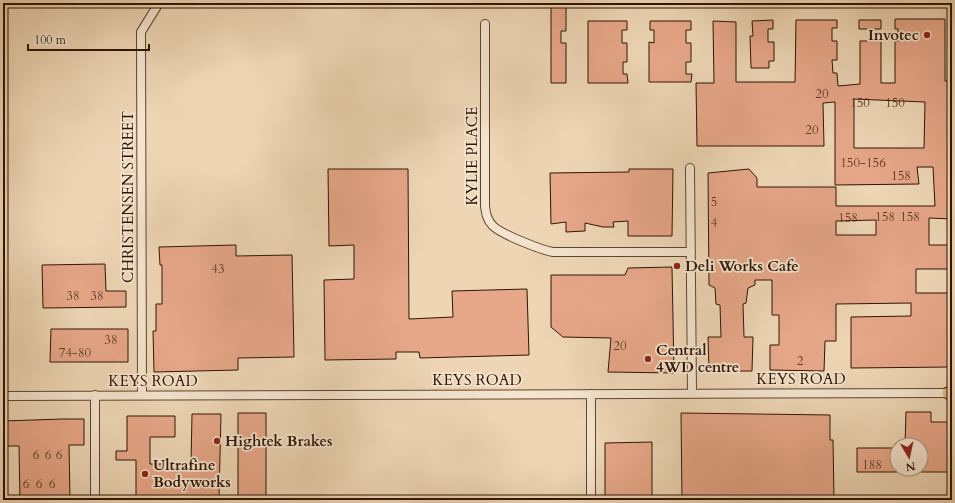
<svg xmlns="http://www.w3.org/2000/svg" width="955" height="503" font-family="Cardo,serif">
  <rect width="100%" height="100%" fill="#eed6b5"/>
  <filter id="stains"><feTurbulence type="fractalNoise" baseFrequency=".005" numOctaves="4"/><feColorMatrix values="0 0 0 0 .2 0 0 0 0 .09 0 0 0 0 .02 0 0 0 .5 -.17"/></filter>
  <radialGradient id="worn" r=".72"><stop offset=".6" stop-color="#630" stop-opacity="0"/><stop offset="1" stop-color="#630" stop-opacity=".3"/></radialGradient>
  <path fill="#e7a789" stroke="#2e1502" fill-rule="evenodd" d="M554 5 566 6V31H561V43H566V83H551V7Z
    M895 19H945V81H950L952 219 929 218V245H952V269H916V293H952V367L851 368V317L911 316V303L836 304V341H825L824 371 770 370V345H779V315H772V280H755V285L748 288 746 303 743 304 744 337H753L752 371H709L708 337H721L720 305 716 304 715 288 709 285 708 173 749 169 757 178V187H836V206H935L933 167H917L919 184 835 185V102L823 103 824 146H697L696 83H714L713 21 736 22V82H795L796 20H837V28H832V41H837V60H832L833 73H837L838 86 860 84V41H881V83H895V41H898V29H895ZM854 99 925 102 924 148H854ZM876 220V235H836V221Z
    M773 20V29H768V42H774V61H769V68H751L750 36H753L752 21Z
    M859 20H881V29H859Z
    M588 21H627V30H622V43H627V62H623V74H627L628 83H588Z
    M650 21H691V30H686V43H691V62H686V74H692L691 82H649V42L654 43V30H650Z
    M328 169H408L409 319 453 317 452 291 527 289 529 355 420 358 419 352H396V359L325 360 324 280 354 279V245L329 246Z
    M629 169H673L672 236H628V221L613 222 614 227H603L585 223V231L566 232V222L551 224 550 173 629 172Z
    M236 245V256L292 255 294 357 238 358V370L154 372 153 331H156V304H162V265H160L159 247Z
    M105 264 106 291H126V307L43 308 42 265Z
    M672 267 674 373 608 372 611 338 563 337 551 327V275H625L628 268Z
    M51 329H128V362H50Z
    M906 412H931V422H952V472H921V445H905Z
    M238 413H266V497H238Z
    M681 413 830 415V440H833L834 500H682Z
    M192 414H221L219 498 136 497V460H116V451H127V416H175V437H150V464H191Z
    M62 419H84V445H69L70 500H20L19 446H3V421Z
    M652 442V500H605V443Z
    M857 448H897V472H857Z"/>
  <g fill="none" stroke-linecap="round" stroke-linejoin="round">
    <defs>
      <path id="minor" d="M485 24V206C486 214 487 220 493 226 501 234 541 250 553 252H691
        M690 168 692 394
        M591 394V500
        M142 395 141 32 159 3
        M3 396 952 393
        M95 500V395"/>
      <path id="major" d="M948 393 952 395"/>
    </defs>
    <use href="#minor" stroke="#5e452f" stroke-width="10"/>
    <use href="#major" stroke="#2e1502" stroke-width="13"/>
    <use href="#minor" stroke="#f4e4cf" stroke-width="8"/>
    <use href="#major" stroke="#e7bb7a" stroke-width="11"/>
  </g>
  <g fill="#8f2418" stroke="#f4e4cf" stroke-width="1.5">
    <circle cx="927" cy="35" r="4"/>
    <circle cx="677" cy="266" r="4"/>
    <circle cx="648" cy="359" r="4"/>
    <circle cx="217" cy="441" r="4"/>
    <circle cx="145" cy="474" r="4"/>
  </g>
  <g text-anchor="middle" stroke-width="3.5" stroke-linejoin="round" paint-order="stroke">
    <g font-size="13" fill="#5c3a24">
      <text x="822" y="98">20</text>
      <text x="860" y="107">150</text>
      <text x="895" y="107">150</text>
      <text x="812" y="134">20</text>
      <text x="863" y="167">150-156</text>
      <text x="901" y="180">158</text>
      <text x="714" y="206">5</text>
      <text x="885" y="221">158</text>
      <text x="910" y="221">158</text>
      <text x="848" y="222">158</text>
      <text x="714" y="227">4</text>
      <text x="218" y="273">43</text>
      <text x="73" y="300">38</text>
      <text x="97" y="300">38</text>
      <text x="111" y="344">38</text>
      <text x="620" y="350">20</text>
      <text x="75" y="357">74-80</text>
      <text x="800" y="365">2</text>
      <text x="36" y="459">6</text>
      <text x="48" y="459">6</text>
      <text x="59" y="459">6</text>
      <text x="872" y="469">188</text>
      <text x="26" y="488">6</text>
      <text x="39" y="488">6</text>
      <text x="52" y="488">6</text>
    </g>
    <g font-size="15" font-weight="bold" fill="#2e1502" stroke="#f4e4cf" text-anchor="start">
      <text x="919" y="40" text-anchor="end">Invotec</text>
      <text x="685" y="271">Deli Works Cafe</text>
      <text x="656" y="355">Central<tspan x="656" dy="17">4WD centre</tspan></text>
      <text x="225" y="446">Hightek Brakes</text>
      <text x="153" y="470">Ultrafine<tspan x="153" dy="17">Bodyworks</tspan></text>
    </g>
    <g font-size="15" fill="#2e1502" stroke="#f4e4cf">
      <text transform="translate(472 156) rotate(-90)" y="5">KYLIE PLACE</text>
      <text transform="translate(128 197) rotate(-90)" y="5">CHRISTENSEN STREET</text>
      <text x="801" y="384">KEYS ROAD</text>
      <text x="477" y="385">KEYS ROAD</text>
      <text x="153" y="386">KEYS ROAD</text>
    </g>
  </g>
  <rect width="955" height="503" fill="none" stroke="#eed6b5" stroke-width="16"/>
  <rect x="4" y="4" width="947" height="495" fill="none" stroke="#2e1502" stroke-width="2"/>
  <rect x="8" y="8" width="939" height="487" fill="none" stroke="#2e1502"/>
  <g transform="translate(909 457) rotate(171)"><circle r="19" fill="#f4e4cf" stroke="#a5917d"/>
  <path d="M0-3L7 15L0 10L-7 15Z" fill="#8f2418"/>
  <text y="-6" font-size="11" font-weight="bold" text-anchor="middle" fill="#2e1502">N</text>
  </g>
  <path d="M28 44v6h121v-6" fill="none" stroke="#2e1502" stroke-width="2"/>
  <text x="34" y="44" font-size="12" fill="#2e1502" stroke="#f4e4cf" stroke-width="3" paint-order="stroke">100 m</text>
  <rect width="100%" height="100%" filter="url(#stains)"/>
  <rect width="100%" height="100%" fill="url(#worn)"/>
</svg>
